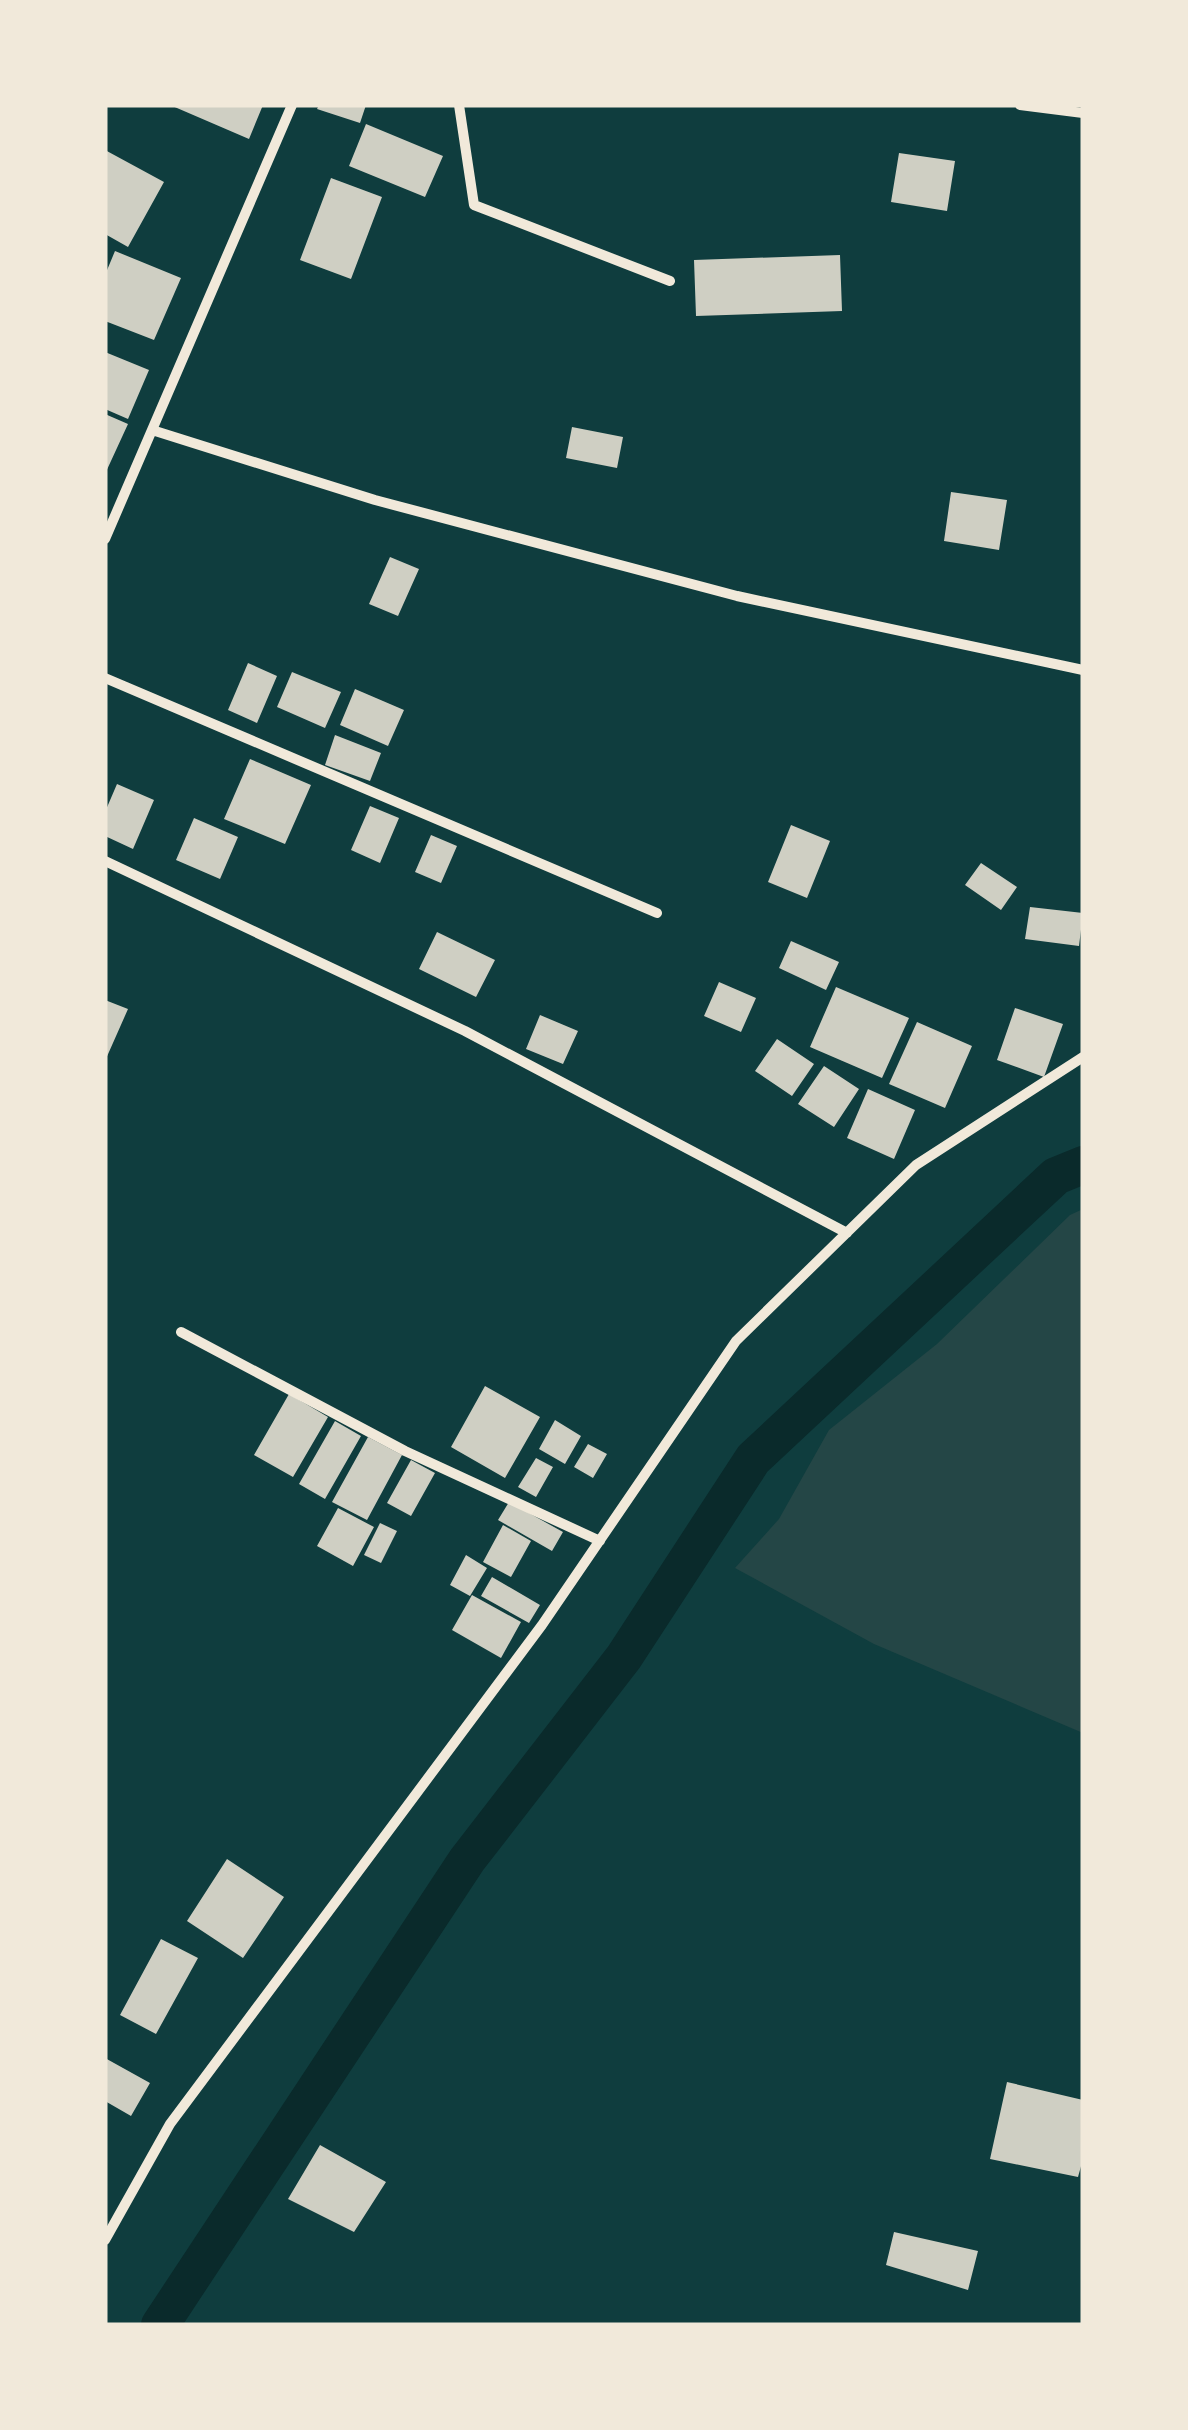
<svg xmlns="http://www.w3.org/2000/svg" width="1188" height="2430" font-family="'Roboto Condensed',sans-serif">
  <rect width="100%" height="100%" fill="#0f3d3e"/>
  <path fill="#244646" d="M1083 1209V1733L874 1644 735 1568 779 1519 829 1430 937 1344 1070 1215Z"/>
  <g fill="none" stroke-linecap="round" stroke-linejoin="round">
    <path stroke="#0a2a2b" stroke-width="38" d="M160 2325 467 1860 624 1657 753 1459 1056 1176 1083 1165"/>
  </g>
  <path fill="#cfcfc3" d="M170 105H263L249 139Z
    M319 105H366L360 123 317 109Z
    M366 124 443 156 425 197 349 166Z
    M105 150 164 182 128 247 105 234Z
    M899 153 955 161 947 211 891 202Z
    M331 178 382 197 351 279 300 260Z
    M115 251 181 278 154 340 105 321V275Z
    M840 255 842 311 696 316 694 260Z
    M105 352 149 370 128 419 105 409Z
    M105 414 128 424 105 474Z
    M572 427 623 437 617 468 566 458Z
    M951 492 1007 500 999 550 944 541Z
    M390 557 419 569 398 616 369 604Z
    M248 663 277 676 257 723 228 710Z
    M292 672 341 692 325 728 277 707Z
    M355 689 404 710 388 746 340 725Z
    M335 735 381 753 370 781 325 765Z
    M250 759 311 785 285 844 224 819Z
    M117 784 154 800 133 849 105 836V812Z
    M370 806 399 818 380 863 351 850Z
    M194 818 238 837 220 879 176 860Z
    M791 825 830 841 807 898 768 882Z
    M431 835 457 846 441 883 415 872Z
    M981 863 1017 887 1001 910 965 885Z
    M1030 907 1083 913 1079 946 1025 939Z
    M437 932 495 960 476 997 419 969Z
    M791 941 839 962 826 990 779 968Z
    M719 982 756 998 741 1032 704 1016Z
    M836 987 909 1018 882 1078 810 1047Z
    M105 1000 128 1009 105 1061Z
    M1015 1008 1063 1024 1044 1077 997 1060Z
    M540 1015 578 1031 563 1064 526 1049Z
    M917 1022 972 1046 945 1108 889 1084Z
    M777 1039 814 1064 792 1096 755 1071Z
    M824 1066 859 1089 834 1127 798 1104Z
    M868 1089 915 1110 894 1159 847 1138Z
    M485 1386 540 1417 505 1478 451 1447Z
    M289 1394 328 1417 293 1477 254 1455Z
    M555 1420 581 1436 565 1464 539 1449Z
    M335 1421 361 1436 325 1499 299 1484Z
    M368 1437 402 1455 367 1520 332 1502Z
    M588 1444 607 1454 593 1478 574 1467Z
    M536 1458 553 1467 536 1497 518 1487Z
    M411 1460 435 1473 411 1516 387 1503Z
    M509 1502 563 1532 552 1551 498 1520Z
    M338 1508 374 1527 353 1566 317 1546Z
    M380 1523 397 1531 381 1563 364 1555Z
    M503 1525 531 1541 511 1577 483 1562Z
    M466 1555 487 1568 470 1596 450 1585Z
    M492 1577 540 1605 529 1623 481 1596Z
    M472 1595 521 1622 501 1658 452 1630Z
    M227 1859 284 1897 243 1958 187 1921Z
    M161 1939 198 1958 156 2034 120 2015Z
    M105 2058 150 2083 131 2116 105 2101Z
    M1007 2082 1083 2100V2159L1078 2177 990 2159Z
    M320 2145 386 2182 354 2232 288 2199Z
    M894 2232 978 2251 968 2290 886 2265Z"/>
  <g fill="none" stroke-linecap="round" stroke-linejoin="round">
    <path stroke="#f1e9da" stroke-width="10" d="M459 105 474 205 670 281
      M1020 105 1083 113
      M152 430 375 500 737 596 1083 670
      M105 539 292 105
      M105 678 657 913
      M105 861 465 1031 847 1233
      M181 1332 405 1451 600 1541
      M105 2240 170 2124 542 1625 736 1341 916 1165 1083 1057"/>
  </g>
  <rect width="1188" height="2430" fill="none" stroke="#f1e9da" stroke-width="215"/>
</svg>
